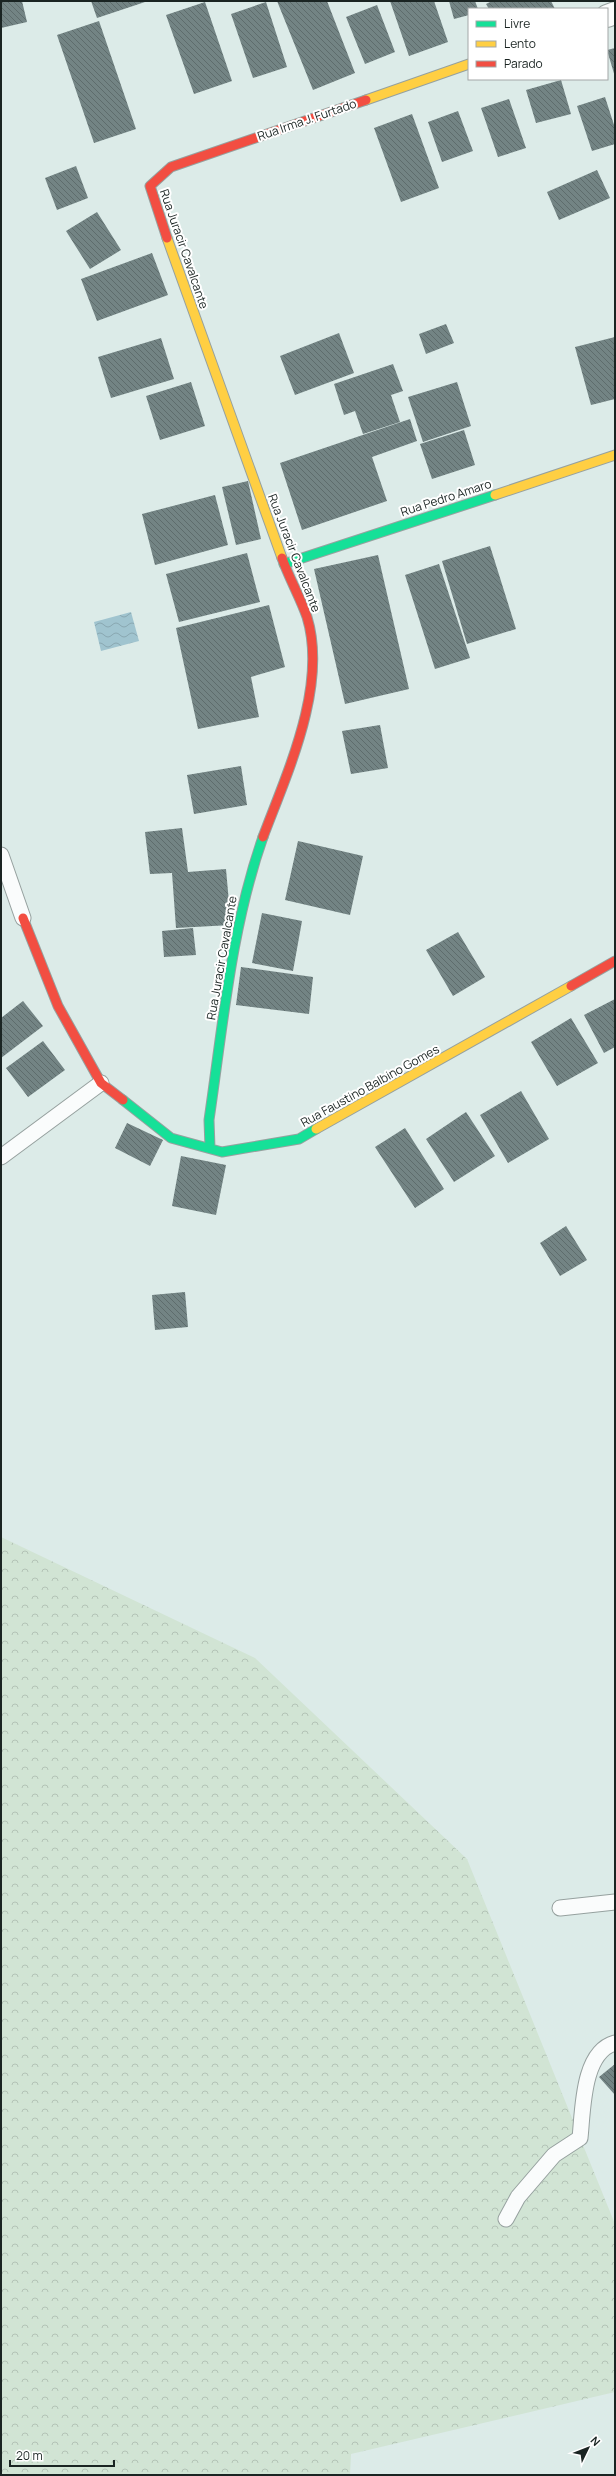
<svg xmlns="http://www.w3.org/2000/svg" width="616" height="2476" font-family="Manrope,sans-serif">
  <defs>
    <pattern id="forest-crowns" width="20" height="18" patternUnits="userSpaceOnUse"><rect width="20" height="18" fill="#d1e4d4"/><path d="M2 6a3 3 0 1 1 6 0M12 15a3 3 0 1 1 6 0" fill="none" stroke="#b3c3b6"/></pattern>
    <pattern id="water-waves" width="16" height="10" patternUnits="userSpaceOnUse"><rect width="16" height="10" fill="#a0c4cf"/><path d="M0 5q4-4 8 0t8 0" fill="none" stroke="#89a8b1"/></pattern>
    <pattern id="building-back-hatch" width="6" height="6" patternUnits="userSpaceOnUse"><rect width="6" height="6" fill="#738484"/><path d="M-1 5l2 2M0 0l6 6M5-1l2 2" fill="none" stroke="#5e6c6c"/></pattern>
  </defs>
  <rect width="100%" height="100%" fill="#dcebe8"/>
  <path fill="url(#forest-crowns)" d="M1 1537 255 1658 467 1859 615 2224V2392L351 2454 350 2475H1Z"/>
  <path fill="url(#water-waves)" d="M131 612 139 641 101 651 94 622Z"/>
  <path fill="url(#building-back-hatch)" d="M1 1H22L27 22 1 28Z
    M91 1H145V2L97 18Z
    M277 1H327L355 73 313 90Z
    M390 1H434L448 42 409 56Z
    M449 1H475L478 9H469V15L454 19Z
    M492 1H551L555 9H489L486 4Z
    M205 2 232 81 194 94 166 15Z
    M266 2 287 67 253 78 231 14Z
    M377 5 395 52 365 64 346 17Z
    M99 21 136 129 94 143 57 35Z
    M615 48V77L607 50Z
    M561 80 571 114 536 123 526 90Z
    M605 97 615 128V144L592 151 577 106Z
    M509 99 526 148 498 157 481 108Z
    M458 111 473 151 442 162 428 122Z
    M412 114 439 188 401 202 374 128Z
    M76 166 88 198 57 210 45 178Z
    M597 170 610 198 559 220 547 192Z
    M97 212 121 250 90 269 66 231Z
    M152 253 168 295 97 321 81 279Z
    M446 324 454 343 426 354 419 334Z
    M339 333 354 373 295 395 280 356Z
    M615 337V399L591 405 575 347Z
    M161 338 174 379 111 398 98 357Z
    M393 364 403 391 391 395 400 422 363 434 355 411 344 415 334 384Z
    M191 382 205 426 160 440 146 396Z
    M457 382 471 426 423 442 408 397Z
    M410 419 417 441 372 457 387 501 302 530 280 463Z
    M464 430 475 465 432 479 420 444Z
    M248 481 261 539 236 545 222 487Z
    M215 495 228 545 155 565 142 514Z
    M490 546 516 629 467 644 442 561Z
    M247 553 260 602 179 622 166 574Z
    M378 555 409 689 345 704 314 569Z
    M439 564 470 658 435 669 405 575Z
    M269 605 285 667 251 677 259 717 198 729 176 628Z
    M380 725 388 768 351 774 342 731Z
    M241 766 247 805 194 814 187 775Z
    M182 828 188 872 226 869 231 925 176 928 172 873 150 874 145 832Z
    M298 841 363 856 350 915 285 900Z
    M262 913 302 921 293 971 252 963Z
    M193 928 196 955 164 957 162 931Z
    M458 932 485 977 453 996 426 950Z
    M241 967 313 977 309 1014 236 1005Z
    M615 999V1047L604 1053 584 1015Z
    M23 1001 43 1026 1 1058V1018Z
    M571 1018 598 1063 557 1086 531 1042Z
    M43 1041 65 1070 28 1097 6 1068Z
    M521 1091 549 1139 508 1163 480 1115Z
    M466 1112 495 1156 454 1182 426 1139Z
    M127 1123 163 1140 150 1166 115 1148Z
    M405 1128 444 1189 415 1208 375 1147Z
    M181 1156 226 1165 216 1215 172 1206Z
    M566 1226 587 1260 560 1276 540 1243Z
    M185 1292 188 1327 155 1330 152 1295Z
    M615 2064V2095L599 2077Z"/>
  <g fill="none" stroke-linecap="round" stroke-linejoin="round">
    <defs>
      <path id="lane" d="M1 855 23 918
        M1 1157 101 1083
        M560 1908 615 1902
        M506 2219 518 2197 554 2155 580 2138C583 2111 582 2052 615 2043"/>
      <path id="street" d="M607 16 615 13"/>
      <path id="fast" d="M284 564 495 495
        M123 1100 171 1138 222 1152 299 1139 316 1129
        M210 1148 209 1120C223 1025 231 928 263 837"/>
      <path id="slow" d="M366 100 469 64
        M167 238 282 558
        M495 495 615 455
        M316 1129 571 986"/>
      <path id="jam" d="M167 238 150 186 171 167 366 100
        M263 837C287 773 328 686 307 617 300 597 289 578 282 558
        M23 918 58 1006 101 1083 123 1100
        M571 986 615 961"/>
    </defs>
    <use href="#lane" stroke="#96a19f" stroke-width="17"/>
    <use href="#street" stroke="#96a19f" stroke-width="24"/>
    <use href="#fast" stroke="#96a19f" stroke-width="11"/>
    <use href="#slow" stroke="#96a19f" stroke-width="11"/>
    <use href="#jam" stroke="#96a19f" stroke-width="11"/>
    <use href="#lane" stroke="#fafcfc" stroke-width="15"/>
    <use href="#street" stroke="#fafcfc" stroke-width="22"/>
    <use href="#fast" stroke="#16e098" stroke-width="9"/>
    <use href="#slow" stroke="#ffcf43" stroke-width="9"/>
    <use href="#jam" stroke="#f24e42" stroke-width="9"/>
  </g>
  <g text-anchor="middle" stroke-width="4" stroke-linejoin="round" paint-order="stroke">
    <g font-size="12" fill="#1a2422" stroke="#fff">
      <text transform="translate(307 120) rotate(-19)" y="4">Rua Irma J. Furtado</text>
      <text transform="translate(184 249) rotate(71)" y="4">Rua Juracir Cavalcante</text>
      <text transform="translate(446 498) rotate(-18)" y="4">Rua Pedro Amaro</text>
      <text transform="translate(294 553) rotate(69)" y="4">Rua Juracir Cavalcante</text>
      <text transform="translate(222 958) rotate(-80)" y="4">Rua Juracir Cavalcante</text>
      <text transform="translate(370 1086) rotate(-29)" y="4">Rua Faustino Balbino Gomes</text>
    </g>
  </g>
  <rect width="616" height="2476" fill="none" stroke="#1a2422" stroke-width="4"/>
  <rect x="468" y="8" width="140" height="72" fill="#ffffff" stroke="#a3a7a7"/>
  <rect x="476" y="21" width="20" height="6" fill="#16e098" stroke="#a3a7a7"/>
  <text x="504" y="28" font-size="12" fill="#1a2422">Livre</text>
  <rect x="476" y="41" width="20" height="6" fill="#ffcf43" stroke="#a3a7a7"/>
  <text x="504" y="48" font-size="12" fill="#1a2422">Lento</text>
  <rect x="476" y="61" width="20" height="6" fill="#f24e42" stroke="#a3a7a7"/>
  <text x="504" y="68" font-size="12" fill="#1a2422">Parado</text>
  <g transform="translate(588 2448) rotate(47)" stroke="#ffffff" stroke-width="3" paint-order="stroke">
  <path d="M0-3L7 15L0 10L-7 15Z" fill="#1a2422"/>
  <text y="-6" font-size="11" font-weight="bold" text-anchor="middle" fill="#1a2422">N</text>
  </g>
  <path d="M10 2460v6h104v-6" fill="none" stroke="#1a2422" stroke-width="2"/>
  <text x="16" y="2460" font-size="12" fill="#1a2422" stroke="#ffffff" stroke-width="3" paint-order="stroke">20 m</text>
</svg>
